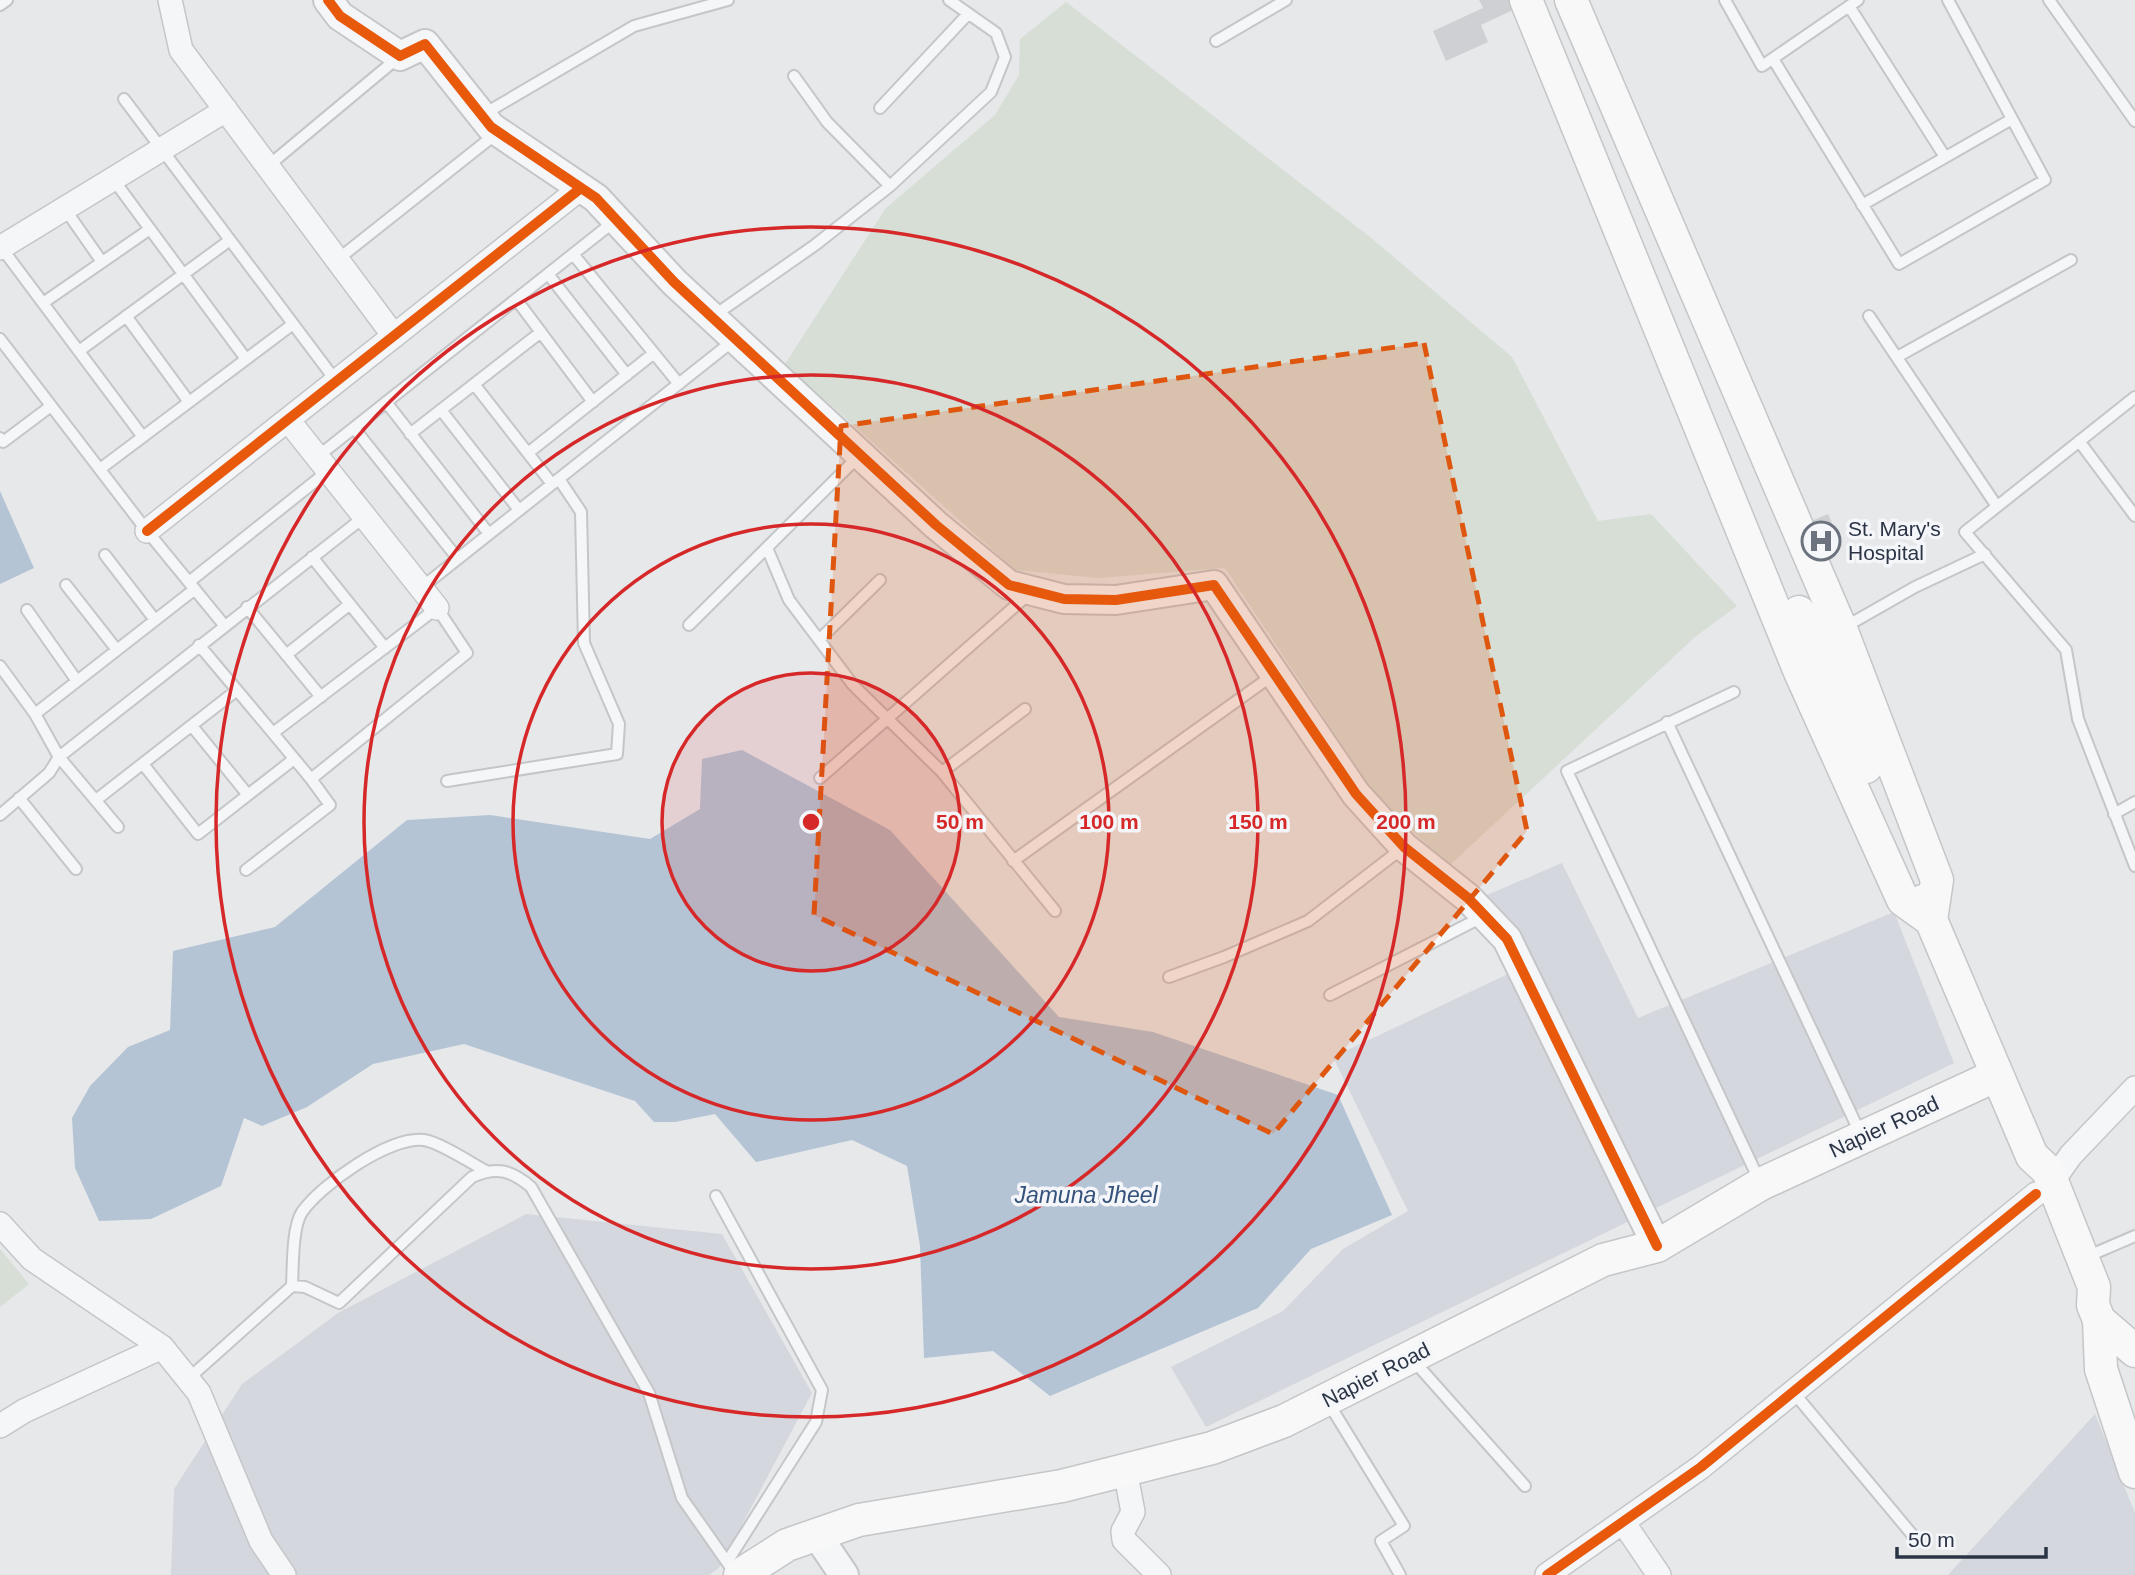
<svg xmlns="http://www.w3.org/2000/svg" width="2135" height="1575" font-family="Helvetica,sans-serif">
  <rect width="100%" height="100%" fill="#e6e8ea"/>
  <path fill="#d4d7dd" d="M1562 863 1638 1018 1894 912 1954 1063 1206 1427 1171 1367 1283 1311 1343 1249 1408 1211 1333 1057 1510 973 1480 898Z
    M526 1214 722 1234 812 1393 719 1568 709 1575H171L174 1489 242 1384 338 1313Z
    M2095 1414 2135 1513V1575H1948Z"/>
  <path fill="#d6ded6" d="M1066 2 1370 237 1512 357 1598 521 1651 514 1737 606 1695 637 1449 866 1376 796 1225 568 1098 578 1015 570 785 364 886 208 995 115 1019 75 1020 39Z
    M0 1249 29 1284 0 1307Z"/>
  <path fill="#b4c4d5" d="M0 491 34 568 0 584Z
    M742 750 890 830 1059 1017 1153 1032 1338 1095 1392 1215 1311 1249 1258 1308 1050 1396 993 1351 924 1358 920 1246 907 1166 852 1140 756 1162 715 1114 675 1122H654L635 1101 464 1044 373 1064 307 1107 262 1126 244 1118 221 1186 151 1219 99 1221 75 1168 72 1118 90 1086 128 1047 170 1030 173 951 275 927 407 820 490 815 650 839 700 809 702 759Z"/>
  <path fill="#ced0d3" d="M1479 0H1511L1515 9 1481 25 1488 42 1446 61 1433 31 1483 8Z
    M1828 514 1842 546 1818 556 1804 524Z"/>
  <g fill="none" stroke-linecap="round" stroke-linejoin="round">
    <defs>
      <path id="service" d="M1725 0 1762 66 1858 0
        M2049 0 2135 121
        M0 5 7 0
        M1849 6 1945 157
        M1216 41 1286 0
        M1773 59 1899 264 2045 180 1948 0
        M794 76 827 122 890 186
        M124 99 336 381
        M880 108 968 14
        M484 114 634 26 728 0
        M268 166 400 56
        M113 179 246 359
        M1862 205 2012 119
        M65 209 102 262
        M1 247 143 437
        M573 254 679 384
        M337 260 497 133
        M548 274 627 375
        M516 299 593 402
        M43 303 150 229
        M126 316 189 402
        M1869 316 1996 505
        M712 317 815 245 890 186 991 92 1005 57 996 33 949 0
        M0 339 147 531 224 625
        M79 351 230 240
        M1897 357 2071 260
        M474 384 552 484
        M2135 397 1965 532 2066 650 2078 719 2135 866
        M386 402 489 534
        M441 410 519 510
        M354 428 458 559
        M410 434 541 332
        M0 438 3 442 51 406
        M2079 441 2135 516
        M528 453 654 353
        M317 457 616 220
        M100 469 293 324
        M767 548 789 600 853 685 942 772 1055 911
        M105 555 155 620
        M312 557 385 648
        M189 582 328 471
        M66 585 117 650
        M421 588 734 340
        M247 607 321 697
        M27 610 77 681
        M689 625 860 455
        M1843 628 1915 587 1985 554
        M819 640 880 580
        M199 645C236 689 274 734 311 779L467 653 437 608 273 733
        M286 655 350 604
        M0 666 35 714 59 757 118 827
        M1734 692 1567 771 1760 1182
        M35 714 195 589
        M1667 722 1861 1135
        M192 726 248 795
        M143 764 198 834 294 759
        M942 772 1025 709
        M820 778 1030 593
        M447 781 617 754 619 724 584 643 581 512 559 479
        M19 798 76 869
        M96 800 237 690
        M2114 814 2135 802
        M0 815 49 773 59 757 364 517
        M1013 861 1273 675
        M246 870 330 805 311 779
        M1169 977 1224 957 1308 921 1404 847
        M1330 995 1482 917
        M716 1196 822 1390 816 1422 727 1562
        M2086 1257 2135 1236
        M292 1286C293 1267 292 1227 302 1212 321 1185 389 1136 424 1140 439 1142 471 1163 486 1171
        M1421 1369 1525 1486
        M188 1379 292 1286 305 1287 339 1303 472 1177C496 1166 511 1170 531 1187L649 1393 682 1498 736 1575
        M1794 1393 1915 1538
        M1334 1412 1404 1526 1381 1541 1400 1575"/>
      <path id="minor" d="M170 0 181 50 394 336
        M0 248 226 110
        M288 420 437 608
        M147 531 581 188
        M2052 1182 2071 1155 2135 1088
        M0 1224 32 1259 162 1347 199 1393 261 1541 284 1575
        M0 1426 24 1411 162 1347
        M1125 1470 1133 1512 1123 1531 1124 1540 1159 1575
        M1623 1522 1659 1575
        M1547 1575 1701 1467 2036 1194"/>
      <path id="tertiary" d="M328 0 340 16 400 56 425 44 491 127 596 198 674 282 936 525 1009 585 1064 599 1116 600 1214 585 1356 794 1404 847 1468 898 1507 939 1657 1246
        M817 1535 844 1575"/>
      <path id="secondary" d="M1526 0 1800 672 1903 900 1931 920 1937 880 1841 629 1571 0
        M1799 612 1866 767
        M1923 901 2032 1156 2048 1171 2094 1287 2093 1305 2099 1320 2101 1369 2135 1472
        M2099 1320 2135 1351
        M740 1575 787 1545 859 1520 1062 1486 1212 1448 1284 1421 1603 1260 1657 1246 1761 1184 1997 1075"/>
    </defs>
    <use href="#service" stroke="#c4c6c8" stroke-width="14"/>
    <use href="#minor" stroke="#c4c6c8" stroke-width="26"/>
    <use href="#tertiary" stroke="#c4c6c8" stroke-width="32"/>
    <use href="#secondary" stroke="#c4c6c8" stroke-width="35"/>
    <use href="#service" stroke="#f5f6f7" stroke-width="10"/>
    <use href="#minor" stroke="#f5f6f7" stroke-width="23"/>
    <use href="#tertiary" stroke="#f5f6f7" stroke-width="28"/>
    <use href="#secondary" stroke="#f8f8f8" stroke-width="32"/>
    <defs>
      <path id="cycleway" d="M328 0 340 16 400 56 425 44 491 127 596 198 674 282 936 525 1009 585 1064 599 1116 600 1214 585 1356 794 1404 847 1468 898 1507 939 1657 1246
        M147 531 581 188
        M1547 1575 1701 1467 2036 1194"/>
    </defs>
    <use href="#cycleway" stroke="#f4f6f9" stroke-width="15"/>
    <use href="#cycleway" stroke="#e8590c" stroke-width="10"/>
  </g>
  <path fill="#df570f" fill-opacity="0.2" stroke="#df570f" stroke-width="5" stroke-dasharray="14 9" stroke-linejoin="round" d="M1424 343 1527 831 1273 1134 814 915 841 426Z"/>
  <circle cx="811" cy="822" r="149" fill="#d62828" fill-opacity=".12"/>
  <g fill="none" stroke="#d62828" stroke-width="3.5">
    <circle cx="811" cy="822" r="149"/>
    <circle cx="811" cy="822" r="298"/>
    <circle cx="811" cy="822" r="447"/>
    <circle cx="811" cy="822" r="595"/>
  </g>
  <defs>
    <symbol id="hospital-ring" viewBox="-11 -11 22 22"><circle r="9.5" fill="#f4f6f9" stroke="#6c737f" stroke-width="1.5"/><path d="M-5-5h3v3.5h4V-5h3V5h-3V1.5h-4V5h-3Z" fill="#6c737f"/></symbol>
  </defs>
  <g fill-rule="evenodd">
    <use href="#hospital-ring" x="1799" y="519" width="44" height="44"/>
  </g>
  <g text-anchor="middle" stroke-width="7" stroke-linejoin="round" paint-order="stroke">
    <g font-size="21" fill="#2b3445" stroke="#f4f6f9" text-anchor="start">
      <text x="1848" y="536">St. Mary's<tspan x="1848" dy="24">Hospital</tspan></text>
    </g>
    <g font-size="21" fill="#2b3445" stroke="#f4f6f9">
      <text transform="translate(1884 1127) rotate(-25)" y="7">Napier Road</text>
      <text transform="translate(1376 1375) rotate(-27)" y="7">Napier Road</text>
    </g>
    <g font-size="23" font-style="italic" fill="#34527a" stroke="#f4f6f9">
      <text x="1086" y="1203">Jamuna Jheel</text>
    </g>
  </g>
  <circle cx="811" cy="822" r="10" fill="#d62828" stroke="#f4f6f9" stroke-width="3.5"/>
  <g font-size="21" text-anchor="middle" font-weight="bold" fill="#d62828" stroke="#f4f6f9" stroke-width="7" stroke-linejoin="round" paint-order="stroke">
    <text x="960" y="829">50 m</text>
    <text x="1109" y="829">100 m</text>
    <text x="1258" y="829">150 m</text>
    <text x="1406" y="829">200 m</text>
  </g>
  <path d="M1897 1547v10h149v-10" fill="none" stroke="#2b3445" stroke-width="3.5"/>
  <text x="1908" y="1547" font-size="21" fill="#2b3445" stroke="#f4f6f9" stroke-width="5" paint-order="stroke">50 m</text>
</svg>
